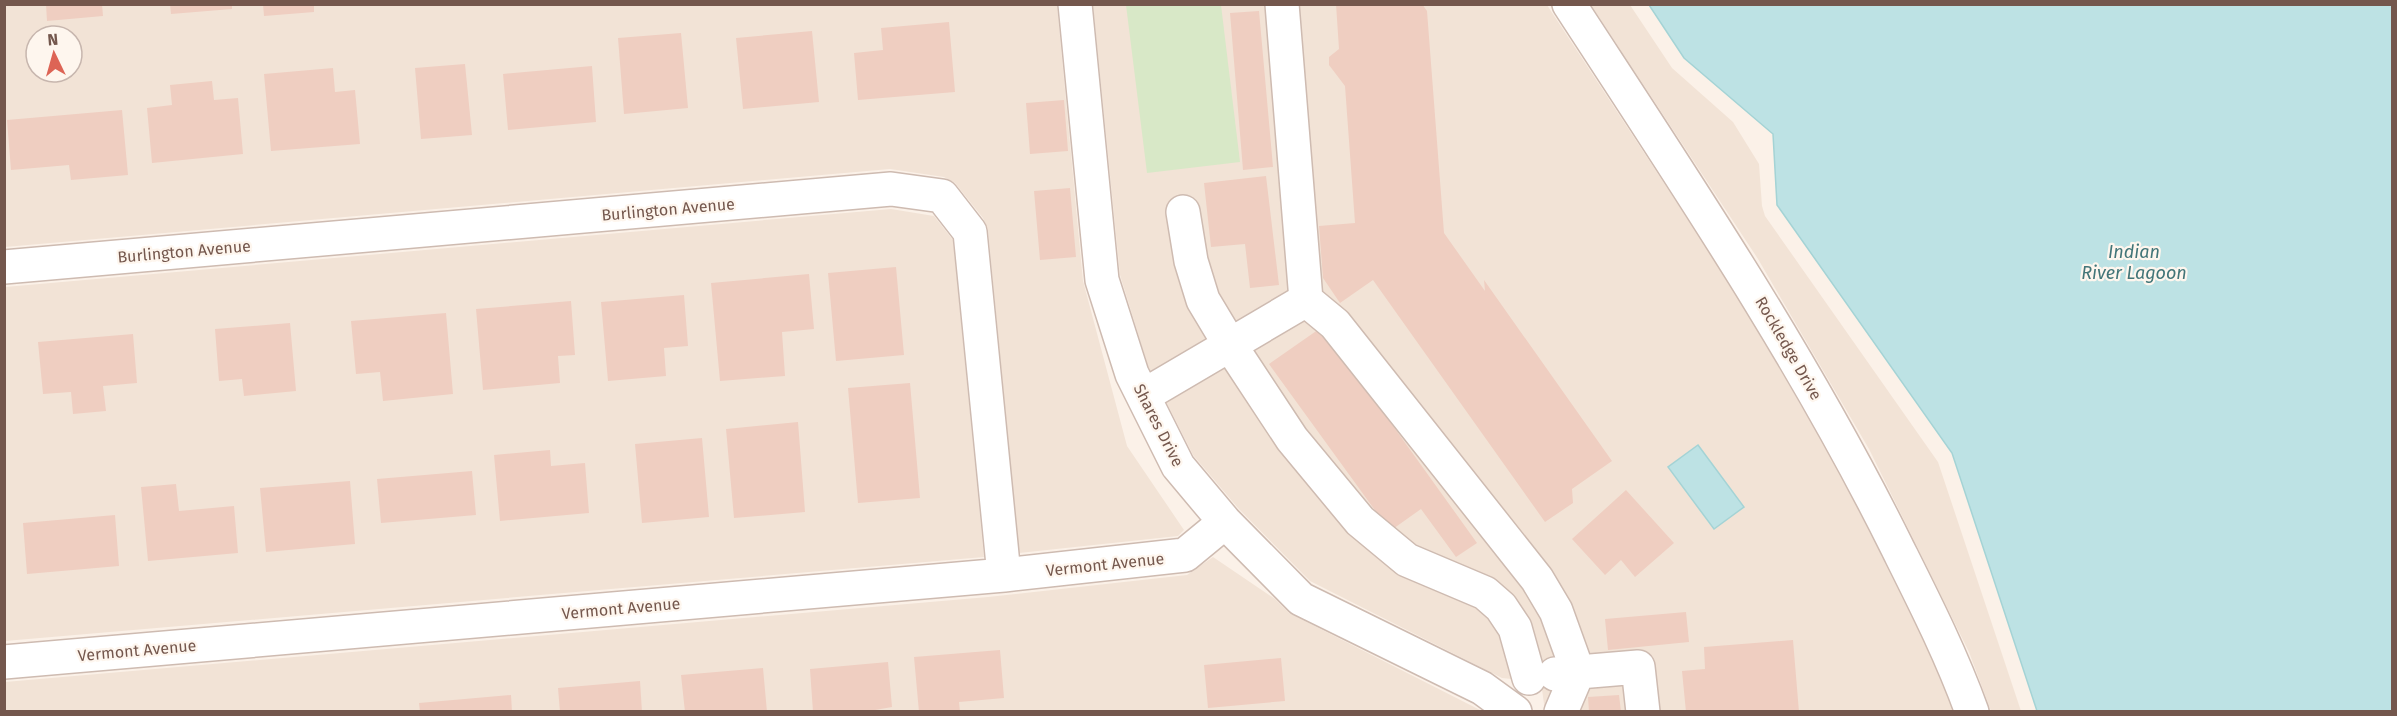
<svg xmlns="http://www.w3.org/2000/svg" width="2397" height="716" font-family="'Fira Sans',sans-serif">
  <rect width="100%" height="100%" fill="#fbf1e8"/>
  <path fill="#f2e3d6" fill-rule="evenodd" d="M5 5H1057L1083 281 1127 446 1184 530 1178 536 1019 553 988 230 983 218 955 183 944 177 890 169 5 247ZM36 36H72V72H36Z
    M1093 5H1547L1729 282 1838 469 1937 667 1953 711H1545L1541 682 1502 678 1310 581 1238 508 1193 455 1148 366 1120 275Z
    M1591 5H1630L1672 68 1733 122 1759 164 1762 206 1765 216 1938 462 2021 711H1991L1969 652 1869 449 1758 259Z
    M891 209 934 216 953 240 984 557 5 641V287Z
    M1213 557 1275 599 1289 613 1482 711 5 712V682L988 597 1187 575Z"/>
  <path fill="#d8e8c7" d="M1126 5H1221L1240 162 1147 173Z"/>
  <path fill="#bde2e4" stroke="#a4d3d5" stroke-width="1.5" d="M1649 5H2392V711H2037L1952 453 1777 205 1773 134 1684 58Z
    M1698 445 1744 507 1714 529 1668 467Z"/>
  <path fill="#efcec1" d="M46 4H102L103 16 47 21Z
    M170 4H232V9L171 14Z
    M263 4H314V12L264 16Z
    M1336 4H1422L1427 11 1444 233 1485 291 1484 280 1612 461 1572 489 1573 503 1545 522 1373 280 1340 303 1323 278 1319 226 1355 223 1345 86 1329 65V57L1339 49Z
    M1259 11 1273 167 1243 170 1230 13Z
    M949 22 955 92 858 100 854 53 883 50 881 28Z
    M812 31 819 102 743 109 736 38Z
    M681 33 688 108 624 114 618 38Z
    M465 64 472 135 421 139 415 68Z
    M592 66 596 122 508 130 503 74Z
    M333 68 335 92 355 90 360 144 271 151 264 74Z
    M212 81 214 100 238 98 243 154 152 163 147 108 172 105 170 85Z
    M1064 100 1068 151 1030 154 1026 103Z
    M122 110 128 175 71 180 69 165 11 170 7 120Z
    M1266 176 1279 285 1250 288 1245 244 1211 247 1204 183Z
    M1070 188 1076 257 1040 260 1034 191Z
    M896 267 904 355 836 361 828 273Z
    M809 274 814 329 782 332 785 376 720 381 711 283Z
    M684 295 688 346 664 348 666 376 608 381 601 302Z
    M571 301 575 355 558 356 560 383 483 390 476 309Z
    M446 313 453 394 383 401 380 372 356 374 351 321Z
    M290 323 296 391 244 396 242 379 219 381 215 329Z
    M1322 327 1477 543 1456 557 1421 509 1390 531 1269 364Z
    M133 334 137 383 103 386 106 411 73 414 71 392 43 394 38 342Z
    M910 383 920 498 858 503 848 388Z
    M798 422 805 512 734 518 726 429Z
    M702 438 709 517 642 523 635 444Z
    M550 450 551 466 585 463 589 513 500 521 494 455Z
    M472 471 476 515 381 523 377 479Z
    M350 481 355 544 266 552 260 488Z
    M176 484 179 511 234 506 238 553 148 561 141 487Z
    M1626 490 1674 543 1635 577 1621 560 1605 575 1572 539Z
    M115 515 119 566 27 574 23 523Z
    M1686 612 1689 642 1608 650 1605 619Z
    M1793 640 1799 712H1686L1682 671 1705 669 1704 647Z
    M1000 650 1004 698 959 702 960 712H919L914 657Z
    M1281 658 1285 701 1208 708 1204 665Z
    M888 662 892 707 864 712H813L810 669Z
    M763 668 767 712H685L681 675Z
    M640 681 642 712H560L558 688Z
    M511 695 512 712H420L419 703Z
    M1619 695 1621 712H1589L1588 697Z"/>
  <g fill="none" stroke-linecap="round" stroke-linejoin="round">
    <defs>
      <path id="minor" d="M1075 4 1102 280 1132 374 1178 466 1225 522 1301 599 1482 688 1515 712
        M1282 4 1306 300 1335 324 1537 579 1556 611 1578 672 1561 712
        M1569 4C1685 182 1803 357 1897 547 1924 601 1951 654 1972 712
        M1183 212 1191 261 1203 300 1230 345 1292 439 1360 521 1407 560 1485 593 1501 607 1515 628 1529 678
        M4 267 891 189 942 196 970 232 1004 575
        M1143 396 1306 300
        M4 662 1004 575 1185 555 1225 522
        M1555 674 1638 667 1643 712"/>
    </defs>
    <use href="#minor" stroke="#cebbb1" stroke-width="36"/>
    <use href="#minor" stroke="#fff" stroke-width="33"/>
  </g>
  <g text-anchor="middle" stroke-width="4.5" stroke-linejoin="round" paint-order="stroke">
    <g font-size="16" fill="#74574d" stroke="#fef6ee">
      <text transform="translate(668 209) rotate(-5)" y="6">Burlington Avenue</text>
      <text transform="translate(184 251) rotate(-5)" y="6">Burlington Avenue</text>
      <text transform="translate(1789 348) rotate(60)" y="6">Rockledge Drive</text>
      <text transform="translate(1159 425) rotate(63)" y="6">Shares Drive</text>
      <text transform="translate(1105 564) rotate(-6)" y="6">Vermont Avenue</text>
      <text transform="translate(621 608) rotate(-5)" y="6">Vermont Avenue</text>
      <text transform="translate(137 650) rotate(-5)" y="6">Vermont Avenue</text>
    </g>
    <g font-size="18" font-style="italic" fill="#427578" stroke="#fef6ee">
      <text x="2134" y="258">Indian<tspan x="2134" dy="21">River Lagoon</tspan></text>
    </g>
  </g>
  <rect width="2397" height="716" fill="none" stroke="#74574d" stroke-width="12"/>
  <g transform="translate(54 54) rotate(355)"><circle r="28" fill="#fef6ee" stroke="#c7b6ae" stroke-width="1.5"/>
  <path d="M0-4.5L10 22L0 15L-10 22Z" fill="#dd6455"/>
  <text y="-9" font-size="16" font-weight="bold" text-anchor="middle" fill="#74574d">N</text>
  </g>
</svg>
